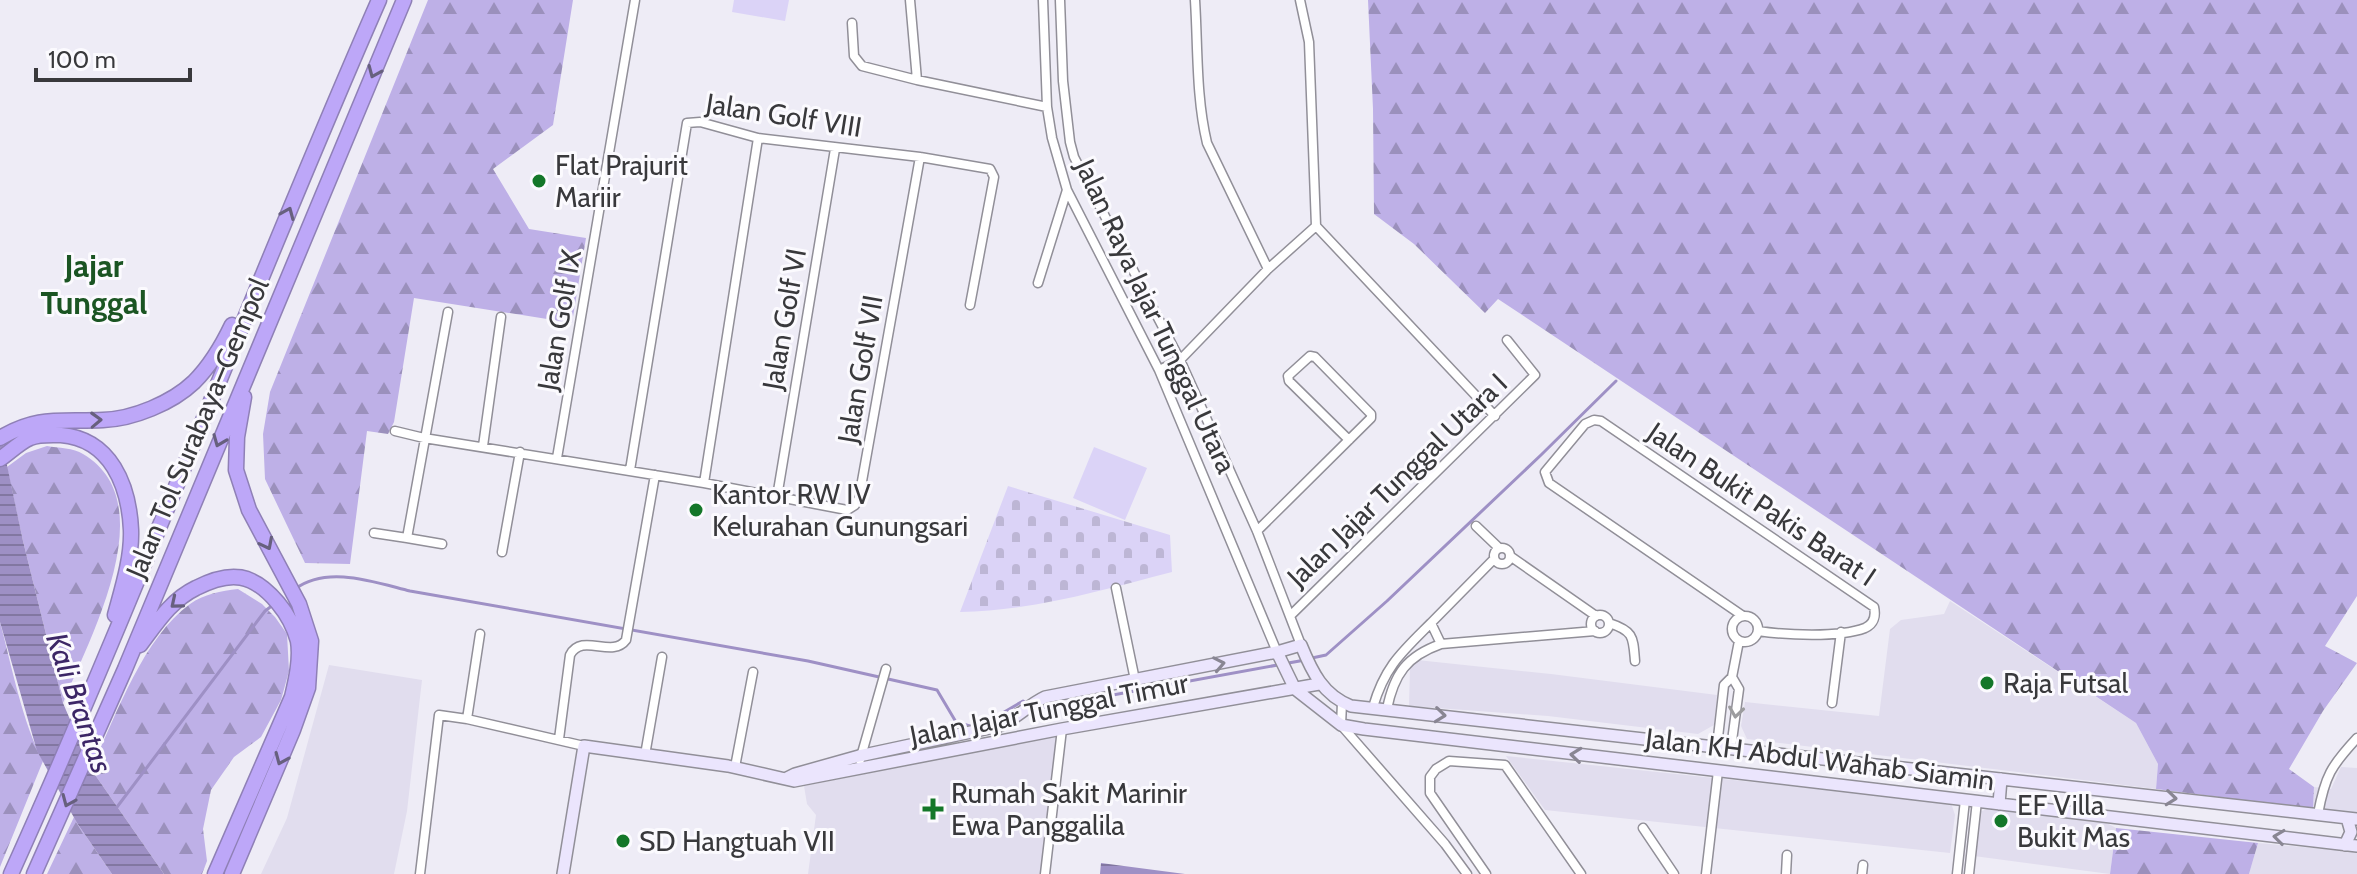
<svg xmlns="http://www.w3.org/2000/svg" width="2357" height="874" font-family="Cabin,sans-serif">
  <defs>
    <pattern id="forest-firs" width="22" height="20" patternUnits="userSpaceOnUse" patternTransform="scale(2)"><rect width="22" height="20" fill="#beb0e7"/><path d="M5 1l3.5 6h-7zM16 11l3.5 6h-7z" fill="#9b90bc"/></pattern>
    <pattern id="cemetery-stones" width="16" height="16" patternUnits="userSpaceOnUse" patternTransform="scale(2)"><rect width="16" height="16" fill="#dbd3f7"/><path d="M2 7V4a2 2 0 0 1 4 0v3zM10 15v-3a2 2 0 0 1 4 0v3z" fill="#bdb6d5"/></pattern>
    <pattern id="water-rules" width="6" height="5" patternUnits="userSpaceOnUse" patternTransform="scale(2)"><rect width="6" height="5" fill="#9e90c5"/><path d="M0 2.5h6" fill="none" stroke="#8277a1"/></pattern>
  </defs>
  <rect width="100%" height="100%" fill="#eeecf6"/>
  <path fill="#e1ddee" d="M1950 601 2136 723 2158 764 2156 789 1747 739 1741 726 1745 702 1879 716 1890 629 1901 620 1944 614Z
    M1417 660 1551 674 1717 695 1714 725 1698 734 1548 716 1409 706 1410 669Z
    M329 665 422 680 407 811 394 874H261L287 818Z
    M1062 735 1047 874H808L816 815 807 804 804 786Z
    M1506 756 1951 803 1955 815 1950 853 1545 810Z
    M2341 767 2357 768V814L2313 809 2314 787 2331 789Z
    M1993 807 2103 821 2116 828 2110 874 1974 856 1979 812Z
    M2258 843 2357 852V874H2249Z"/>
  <path fill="url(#forest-firs)" d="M428 0H573L553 125 493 169 529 229 586 238 572 323 414 298 394 422 388 434 367 431 350 564 305 563 265 479 263 434 270 392Z
    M1368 0H2357V596L2325 646 2357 663 2323 711 2289 769 2314 787 2313 809 2156 789 2158 764 2136 723 1498 299 1485 313 1414 244 1374 214 1373 109Z
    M47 446C58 448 74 448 83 454 165 502 89 639 63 703L23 541 7 467 26 453Z
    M238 589 262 604 275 617 287 634 289 671 281 700 261 737 234 757 211 790 203 829 207 861 202 874H164L91 769C116 716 142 639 190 604 204 594 221 591 238 589Z
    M0 622C11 663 23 725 43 761L0 867Z
    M74 817 77 823 112 874H47Z
    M2116 828 2258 843 2249 874H2110Z"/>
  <path fill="url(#cemetery-stones)" d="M1008 486 1170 535 1172 572C1102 590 1033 611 960 612Z"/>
  <path fill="#dbd3f7" d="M734 0H789L785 21 732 12Z
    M1094 447 1147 468 1125 520 1073 498Z"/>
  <path fill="url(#water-rules)" d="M0 432 23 541 63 703 91 769 164 874H112L77 823 37 751 0 622Z
    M1101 863 1185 874H1100Z"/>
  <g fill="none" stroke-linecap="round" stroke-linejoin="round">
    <path stroke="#9e90c5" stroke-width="3" d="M295 589C327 565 374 582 410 591L808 661 937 690 956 722 970 726 994 718 1023 701 1027 704
      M1312 658 1326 655 1387 601 1541 455 1616 381
      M1034 708 1036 709 1305 660
      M114 811 265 611 273 605"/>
    <defs>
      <path id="street" d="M910 0 917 80
        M1043 0 1047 107 1052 138 1067 190 1159 370 1277 652
        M1060 0 1063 81 1070 142 1074 157 1180 360 1257 531 1301 645
        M1195 0C1198 48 1196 97 1207 143L1268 269
        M1300 0 1309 42 1316 226
        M852 23 854 56 862 66 917 80 1047 107
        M1316 226 1495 416
        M1038 283 1067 190
        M1159 370 1180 360 1268 269 1316 226
        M395 431 424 438 704 483 847 510 855 505 859 498 920 157
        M483 446 501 317
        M557 458 635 0
        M630 470 687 123 700 122 758 138 920 157 990 169 994 177 970 305
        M704 483 758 138
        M777 497 835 149
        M1476 526 1499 548
        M1257 531 1371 418V414L1315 357 1310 356 1288 376 1289 381 1349 440
        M374 533 407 538
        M442 544 407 538 448 312
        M1494 556a8 8 0 1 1 16 0a8 8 0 1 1-16 0Z
        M502 552 520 452
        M1510 556 1596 616
        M1494 559 1431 623 1441 644 1595 631
        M1116 588 1135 680
        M1291 615 1535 375 1507 340
        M1591 624a9 9 0 1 1 18 0a9 9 0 1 1-18 0Z
        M1743 616 1549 483 1545 472 1585 424 1594 420 1601 421 1874 607C1876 616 1874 624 1865 628 1839 638 1785 635 1758 631
        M1732 629a13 13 0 1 1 26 0a13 13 0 1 1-26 0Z
        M1609 623C1634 631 1633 637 1635 661
        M1342 703 1341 725 1445 844 1467 874
        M1832 703 1841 632
        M1373 707C1385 666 1402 652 1431 623
        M1387 709C1394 674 1407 656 1441 644
        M467 719 480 634
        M559 739 570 655C582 632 612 659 626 640L655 475
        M1717 746 1724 685 1732 677 1739 641
        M1731 748 1739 689 1732 677
        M645 755 662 657
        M860 760 886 669
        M735 767 753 672
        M2318 814C2325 776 2331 766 2357 738
        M1643 828 1674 874
        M420 874 439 715 467 719 584 746
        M1045 874 1062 729
        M1486 874 1430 793V777L1436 769 1449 761 1505 765 1581 874
        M1706 874 1718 771
        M1786 874 1787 855
        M1862 874 1863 865
        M1957 874 1965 800
        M1969 874 1977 801"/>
      <path id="secondary" d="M1277 652 1295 689 1341 725 1364 729 2357 846
        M787 778 795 774 859 756 999 726C1016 719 1028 705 1045 697L1277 652 1301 645C1312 672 1323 695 1351 706L2357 819
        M1999 804 2001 779
        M2345 845 2351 832 2347 818
        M563 874 584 746 728 766 794 781 1062 729 1319 684"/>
      <path id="highway" d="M0 438C38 415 61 422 103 420 133 419 172 403 194 382 210 366 222 346 232 325
        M0 459C9 453 20 442 30 438 39 434 52 435 61 435 111 439 129 486 131 530 132 558 122 589 115 615
        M140 645C156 624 171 600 196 588 231 570 253 573 278 603 288 615 294 626 298 641 301 659 296 680 292 697L215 874
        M11 874C141 586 252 289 379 0
        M34 874 125 669 404 0
        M232 874 293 730 308 688 311 641 299 604 249 510 236 470 237 437 244 397"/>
    </defs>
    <use href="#street" stroke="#918f98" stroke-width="11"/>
    <use href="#secondary" stroke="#918f98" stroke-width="14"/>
    <use href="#highway" stroke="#8f80b6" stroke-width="17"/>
    <use href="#street" stroke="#fff" stroke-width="8"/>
    <use href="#secondary" stroke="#ebe5fd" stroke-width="11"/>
    <use href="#highway" stroke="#bda7f8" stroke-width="14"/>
  </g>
  <defs><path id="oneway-chevron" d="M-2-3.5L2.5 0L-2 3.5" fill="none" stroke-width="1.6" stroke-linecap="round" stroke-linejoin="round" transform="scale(2)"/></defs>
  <g stroke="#67607e">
    <use href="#oneway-chevron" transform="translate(374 72) rotate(113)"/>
    <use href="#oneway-chevron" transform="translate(288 213) rotate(-67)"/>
    <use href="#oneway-chevron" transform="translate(96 420) rotate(-2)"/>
    <use href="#oneway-chevron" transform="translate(219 441) rotate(112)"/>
    <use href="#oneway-chevron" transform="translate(267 544) rotate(63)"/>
    <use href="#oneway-chevron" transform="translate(176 603) rotate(140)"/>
    <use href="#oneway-chevron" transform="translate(281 759) rotate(113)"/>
    <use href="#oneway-chevron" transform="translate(68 801) rotate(113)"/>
  </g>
  <g stroke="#898693">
    <use href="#oneway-chevron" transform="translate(1219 664) rotate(-11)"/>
    <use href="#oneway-chevron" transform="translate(1440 715) rotate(6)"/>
    <use href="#oneway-chevron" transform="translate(1576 755) rotate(-174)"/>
    <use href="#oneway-chevron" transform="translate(2171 798) rotate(6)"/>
    <use href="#oneway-chevron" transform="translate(2279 837) rotate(-173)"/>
  </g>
  <use stroke="#9c9c9e" href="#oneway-chevron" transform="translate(1736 712) rotate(98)"/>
  <g fill="#147729" stroke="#fbfafe" stroke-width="3">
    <circle cx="539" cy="181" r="8"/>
    <circle cx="696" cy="510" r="8"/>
    <circle cx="1987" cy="683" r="8"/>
    <path d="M929 797h8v8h8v8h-8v8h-8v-8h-8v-8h8z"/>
    <circle cx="2001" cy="821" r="8"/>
    <circle cx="623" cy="841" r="8"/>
  </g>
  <g text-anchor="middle" stroke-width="6" stroke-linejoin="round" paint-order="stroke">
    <g font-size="28" fill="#39393c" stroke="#fbfafe">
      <text transform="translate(784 115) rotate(9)" y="10">Jalan Golf VIII</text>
      <text transform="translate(1156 316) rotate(65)" y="10">Jalan Raya Jajar Tunggal Utara</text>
      <text transform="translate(784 319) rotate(-80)" y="10">Jalan Golf VI</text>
      <text transform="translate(559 320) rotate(-80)" y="10">Jalan Golf IX</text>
      <text transform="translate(860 369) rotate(-80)" y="10">Jalan Golf VII</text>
      <text transform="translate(197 428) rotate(-67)" y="10">Jalan Tol Surabaya–Gempol</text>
      <text transform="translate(1397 480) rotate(-44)" y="10">Jalan Jajar Tunggal Utara I</text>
      <text transform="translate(1762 504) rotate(34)" y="10">Jalan Bukit Pakis Barat I</text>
      <text transform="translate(1049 709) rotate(-11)" y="10">Jalan Jajar Tunggal Timur</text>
      <text transform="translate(1820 759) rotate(7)" y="10">Jalan KH Abdul Wahab Siamin</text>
    </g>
    <g font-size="28" fill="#39393c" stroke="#fbfafe" text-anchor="start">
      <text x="555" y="175">Flat Prajurit<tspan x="555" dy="32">Mariir</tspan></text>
      <text x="712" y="504">Kantor RW IV<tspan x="712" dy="32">Kelurahan Gunungsari</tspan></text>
      <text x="2003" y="693">Raja Futsal</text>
      <text x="951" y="803">Rumah Sakit Marinir<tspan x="951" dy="32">Ewa Panggalila</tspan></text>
      <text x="2017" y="815">EF Villa<tspan x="2017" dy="32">Bukit Mas</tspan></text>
      <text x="639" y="851">SD Hangtuah VII</text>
    </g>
    <g font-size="30" font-style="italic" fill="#3c2666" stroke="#fbfafe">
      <text transform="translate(79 703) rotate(71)" y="10">Kali Brantas</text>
    </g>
    <g font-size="32" font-weight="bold" fill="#1b5523" stroke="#fbfafe">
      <text x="94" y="277">Jajar<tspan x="94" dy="37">Tunggal</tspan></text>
    </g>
  </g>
  <path d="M36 68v12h154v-12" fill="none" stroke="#39393c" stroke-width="4"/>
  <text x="48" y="68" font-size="24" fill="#39393c" stroke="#fbfafe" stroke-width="6" paint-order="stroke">100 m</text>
</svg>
